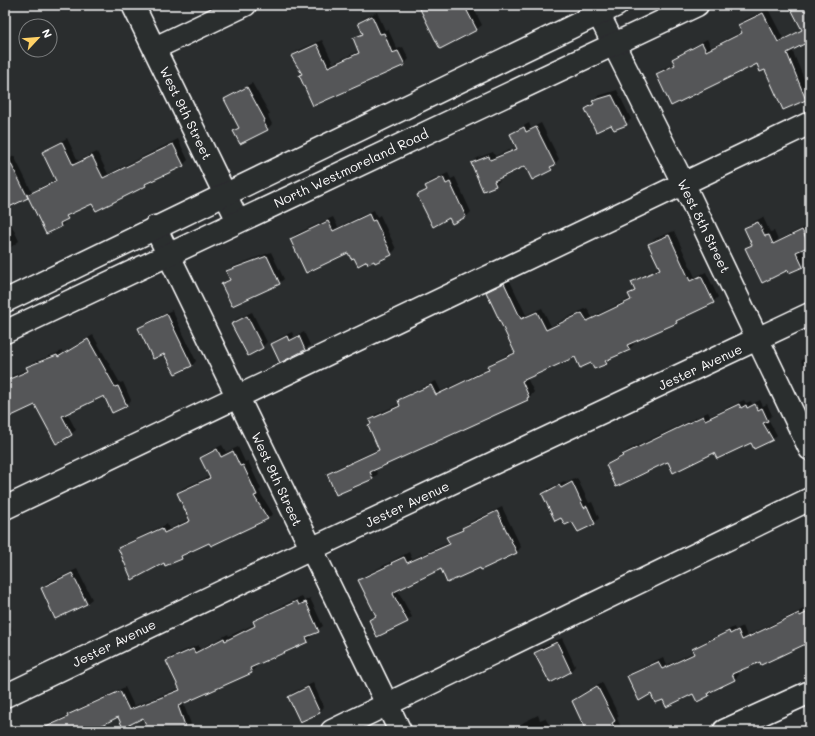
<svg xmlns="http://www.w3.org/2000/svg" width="815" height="736" font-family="Mali,sans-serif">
  <rect width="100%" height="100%" fill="#2a2d2e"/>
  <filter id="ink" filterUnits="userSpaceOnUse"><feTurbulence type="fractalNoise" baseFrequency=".025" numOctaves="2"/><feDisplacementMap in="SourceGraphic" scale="8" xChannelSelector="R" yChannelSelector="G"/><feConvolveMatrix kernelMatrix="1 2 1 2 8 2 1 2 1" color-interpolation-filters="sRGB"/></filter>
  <g filter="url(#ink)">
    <path fill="#0007" d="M420 5H472L482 25 477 29Z
      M791 5H810V40L792 50 810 93 805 99 757 63 657 74 662 69 675 63 673 59 678 55 707 39 711 47 743 31 740 25 744 20 768 9 783 38 803 29Z
      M377 12 385 30 388 29 397 49 403 47 409 59 404 64 303 73 293 56 297 51 322 40 333 63 359 51 354 38 363 32 359 23 364 18Z
      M252 83 270 114 268 116 272 124 267 129 235 131 239 126 226 99 231 95Z
      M617 90 631 119 626 124 587 109 595 103 594 101 598 96Z
      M529 123 531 128 541 123 559 159 551 169 526 165 499 177 500 180 495 185 472 163 477 158 493 152 495 156 517 147 511 135 516 130Z
      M67 138 78 161 97 152 108 174 178 139 188 160 183 165 151 180 146 185 96 210 92 202 72 213 65 219 66 221 61 226 47 233 29 196 5 208V161L14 156 32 192 56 179 43 153 48 148Z
      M448 173 451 179 455 177 471 212 466 217H450L418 195 427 188 426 186 431 181Z
      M374 210 377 217 380 215 396 249 391 254 367 260 354 256 348 251 291 239 296 234 333 217 338 227Z
      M5 211 19 241 7 250 8 252 5 254Z
      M763 217 770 232 774 231 778 240 807 226 810 232V244L801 249 807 261 802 266 790 272 788 269 746 249 752 243 745 229 750 224Z
      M674 231 695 277 706 272 718 297 713 302 680 318 676 322 632 342 634 344 629 349 611 358 606 363 591 362 576 355 527 378 534 392 528 399 442 439 441 437 375 468 378 474 373 478 337 493 328 475 333 470 380 448 369 425 371 423 370 420 375 415 400 404 399 401 404 396 436 381 441 391 489 368 488 366 493 362 515 351 487 292 492 287 509 279 526 315 542 308 551 326 587 308 592 317 631 298 629 294 635 289 633 283 637 278 660 267 650 244 654 239Z
      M271 252 284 279 279 283 223 284 230 278 227 272 232 267Z
      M172 310 196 361 192 366 164 352 140 329 144 324Z
      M252 312 267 342 262 347 232 324 237 319Z
      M292 332 294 337 304 332 310 345 305 350 272 344 277 339Z
      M93 335 120 383 123 382 131 400 127 405 113 412 105 395 67 413 76 430 71 434 35 404 5 417V379L28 369 32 363 62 351 63 353Z
      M810 354V378L801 361Z
      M744 400 746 403 751 401 752 404 760 400 763 406 767 404 772 415 768 419 777 435 772 440 752 442 668 461 607 465 628 450 708 412 710 416Z
      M222 445 226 452 238 447 245 462 248 461 261 489 259 491 273 514 268 518 212 545 210 542 186 553 181 558 164 562 120 548 124 544 167 524 169 529 190 519 178 493 183 488 210 476 202 458 206 453Z
      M577 478 589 503 592 502 599 518 595 523 573 520 543 494 548 489 564 481 566 483Z
      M502 507 521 547 517 552 482 569 481 567 441 568 397 589 412 617 407 621 370 620 376 614 359 581 364 576 409 552 412 559 450 542 448 538 453 533 463 528 468 523Z
      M77 569 92 599 87 603 55 617 42 588 47 583Z
      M302 596 304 601 310 598 323 626 311 634 312 636 307 641 255 665 256 667 251 672 183 703 191 724 186 729 182 731H150L144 716H118L94 729 95 731H36L68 715 73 711 125 687 134 706 180 688 167 661 172 656 198 645 200 649 228 634 229 636 255 624 254 621 259 617Z
      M804 609 805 612 810 610V640L737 671 739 675 734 680 713 690 709 695 693 693 663 698 652 693 628 677 633 672 663 657 667 665 694 652 693 650 698 645 734 627 735 630 743 626 747 636Z
      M5 615 12 629 5 635Z
      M562 638 575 666 571 671 535 653 540 648Z
      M602 682 619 716 617 718 621 728 619 731H580L586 728 573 701 578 696Z
      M313 683 324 707 319 712 289 697 294 692Z
      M538 715 540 720 545 718 553 731H521L519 726 524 722Z"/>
    <path fill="#555758" stroke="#fff" d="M418 5H464L477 30 440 49Z
      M789 5H810V46L808 42 787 53 806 100 783 110 765 70 760 72 757 64 671 106 656 74 675 65 672 59 702 43 706 51 742 33 738 25 763 13 778 42 802 30Z
      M372 16 380 34 384 33 392 53 398 51 405 65 313 106 299 75 302 74 291 56 317 44 328 67 359 53 353 38 363 34 358 23Z
      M247 87 265 120 263 121 268 130 240 144 233 131 239 128 224 99Z
      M612 95 627 125 614 130 611 125 596 132 585 109 594 104 592 101Z
      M524 127 526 132 536 127 555 165 550 167 552 170 532 180 525 166 494 181 496 186 483 191 471 163 489 156 490 160 517 149 510 134Z
      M62 142 73 165 92 156 103 178 173 144 184 166 145 184 146 186 96 211 92 204 66 216 68 219 60 223 61 227 46 234 27 195 56 181 42 152Z
      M5 152 28 198 5 209Z
      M443 177 446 184 450 182 466 217 452 224 449 218 433 227 417 195 427 190 425 186Z
      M369 214 372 221 375 220 392 255 375 263 374 261 368 264 367 261 358 266 354 258 351 259 348 253 306 273 290 239 328 221 333 231Z
      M758 222 765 236 769 235 773 244 802 230 810 246 796 252 803 267 789 273 788 270 762 283 745 248 752 245 744 228Z
      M669 235 690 281 701 276 714 303 676 321 677 323 627 345 630 350 605 361 607 364 594 369 591 363 580 368 575 357 522 381 529 397 527 398 528 400 370 472 373 479 336 495 327 474 379 450 368 425 371 424 369 420 400 406 398 400 431 385 436 395 486 371 489 370 487 366 515 353 486 292 504 283 521 319 537 312 546 330 582 313 587 321 631 300 628 294 635 291 631 282 660 269 648 244Z
      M267 256 280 284 232 306 221 284 230 280 226 271Z
      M167 314 192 366 175 374 164 354 153 359 138 328Z
      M247 316 263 348 248 356 231 324Z
      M287 336 289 341 299 336 305 350 280 363 271 344Z
      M88 339 115 387 118 386 127 406 112 413 104 396 62 416 72 435 56 444 35 405 5 419V381L28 371 26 367 57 355 58 357Z
      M739 404 741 408 746 405 747 408 755 404 758 410 762 408 768 421 763 423 773 440 754 449 751 443 717 459 714 453 673 473 668 462 665 463 616 487 606 465 623 456 622 455 703 416 705 420Z
      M217 449 221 457 233 451 240 466 243 465 257 495 254 496 268 519 211 546 209 543 181 556 182 559 165 566 164 563 132 580 118 548 162 528 164 533 190 521 177 493 210 478 200 458Z
      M572 482 584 508 587 506 595 524 578 532 572 522 565 525 561 518 555 521 542 494 559 485 561 488Z
      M497 511 517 553 481 570 480 568 447 583 441 569 394 592 393 594 408 622 377 637 369 620 376 616 358 580 392 564 391 563 404 557 407 563 450 544 446 537 463 530 462 528Z
      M72 573 87 604 55 619 41 588Z
      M297 601 299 605 306 602 319 632 306 637 308 642 250 668 252 673 178 706 187 731H149L143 718 123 728 118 717 91 731H37L68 717 67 715 120 691 129 710 180 690 166 661 193 649 195 653 224 638 225 641 255 626 253 621Z
      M810 611V642L761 665 760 662 732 674 735 680 708 693 709 696 697 702 693 694 666 707 663 700 655 703 651 694 639 701 627 676 658 662 662 669 694 654 692 649 729 631 730 634 738 630 742 640 799 613 800 616Z
      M557 642 571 672 550 683 534 653Z
      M597 686 615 721 612 723 616 731H586L572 701Z
      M308 687 320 713 300 722 288 697Z"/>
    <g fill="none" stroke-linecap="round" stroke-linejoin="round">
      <defs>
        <path id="minor" d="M133 5 238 221
          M594 5 684 185 810 449
          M155 48 245 5
          M155 227 400 731
          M5 508 810 123
          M5 696 311 549 810 314
          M332 731 810 499
          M724 731 810 692"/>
        <path id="major" d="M5 301 617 5
          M5 332 697 5"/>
      </defs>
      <use href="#minor" stroke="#fff" stroke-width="25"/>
      <use href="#major" stroke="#fff" stroke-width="25"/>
      <use href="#minor" stroke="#2a2d2e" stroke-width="22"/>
      <use href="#major" stroke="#2a2d2e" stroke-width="22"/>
    </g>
  </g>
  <g text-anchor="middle" stroke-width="3.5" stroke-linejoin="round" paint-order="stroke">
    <g font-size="13" fill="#fff" stroke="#2a2d2e">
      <text transform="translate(186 113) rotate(64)" y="5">West 9th Street</text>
      <text transform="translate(351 168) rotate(-25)" y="5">North Westmoreland Road</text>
      <text transform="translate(704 226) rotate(64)" y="5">West 8th Street</text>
      <text transform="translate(700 367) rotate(-25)" y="5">Jester Avenue</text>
      <text transform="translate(277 479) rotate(65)" y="5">West 9th Street</text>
      <text transform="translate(407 504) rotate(-25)" y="5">Jester Avenue</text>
      <text transform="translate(114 643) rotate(-26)" y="5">Jester Avenue</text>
    </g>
  </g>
  <rect width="815" height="736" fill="none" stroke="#2a2d2e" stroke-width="20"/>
  <rect x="10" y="10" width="795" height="716" fill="none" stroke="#fff" stroke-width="1.5" filter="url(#ink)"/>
  <g transform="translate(38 38) rotate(64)"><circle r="19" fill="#2a2d2e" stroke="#7f8182"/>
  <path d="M0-3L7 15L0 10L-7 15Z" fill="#ffd166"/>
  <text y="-6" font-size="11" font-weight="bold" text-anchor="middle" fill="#ffffff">N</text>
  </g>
</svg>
